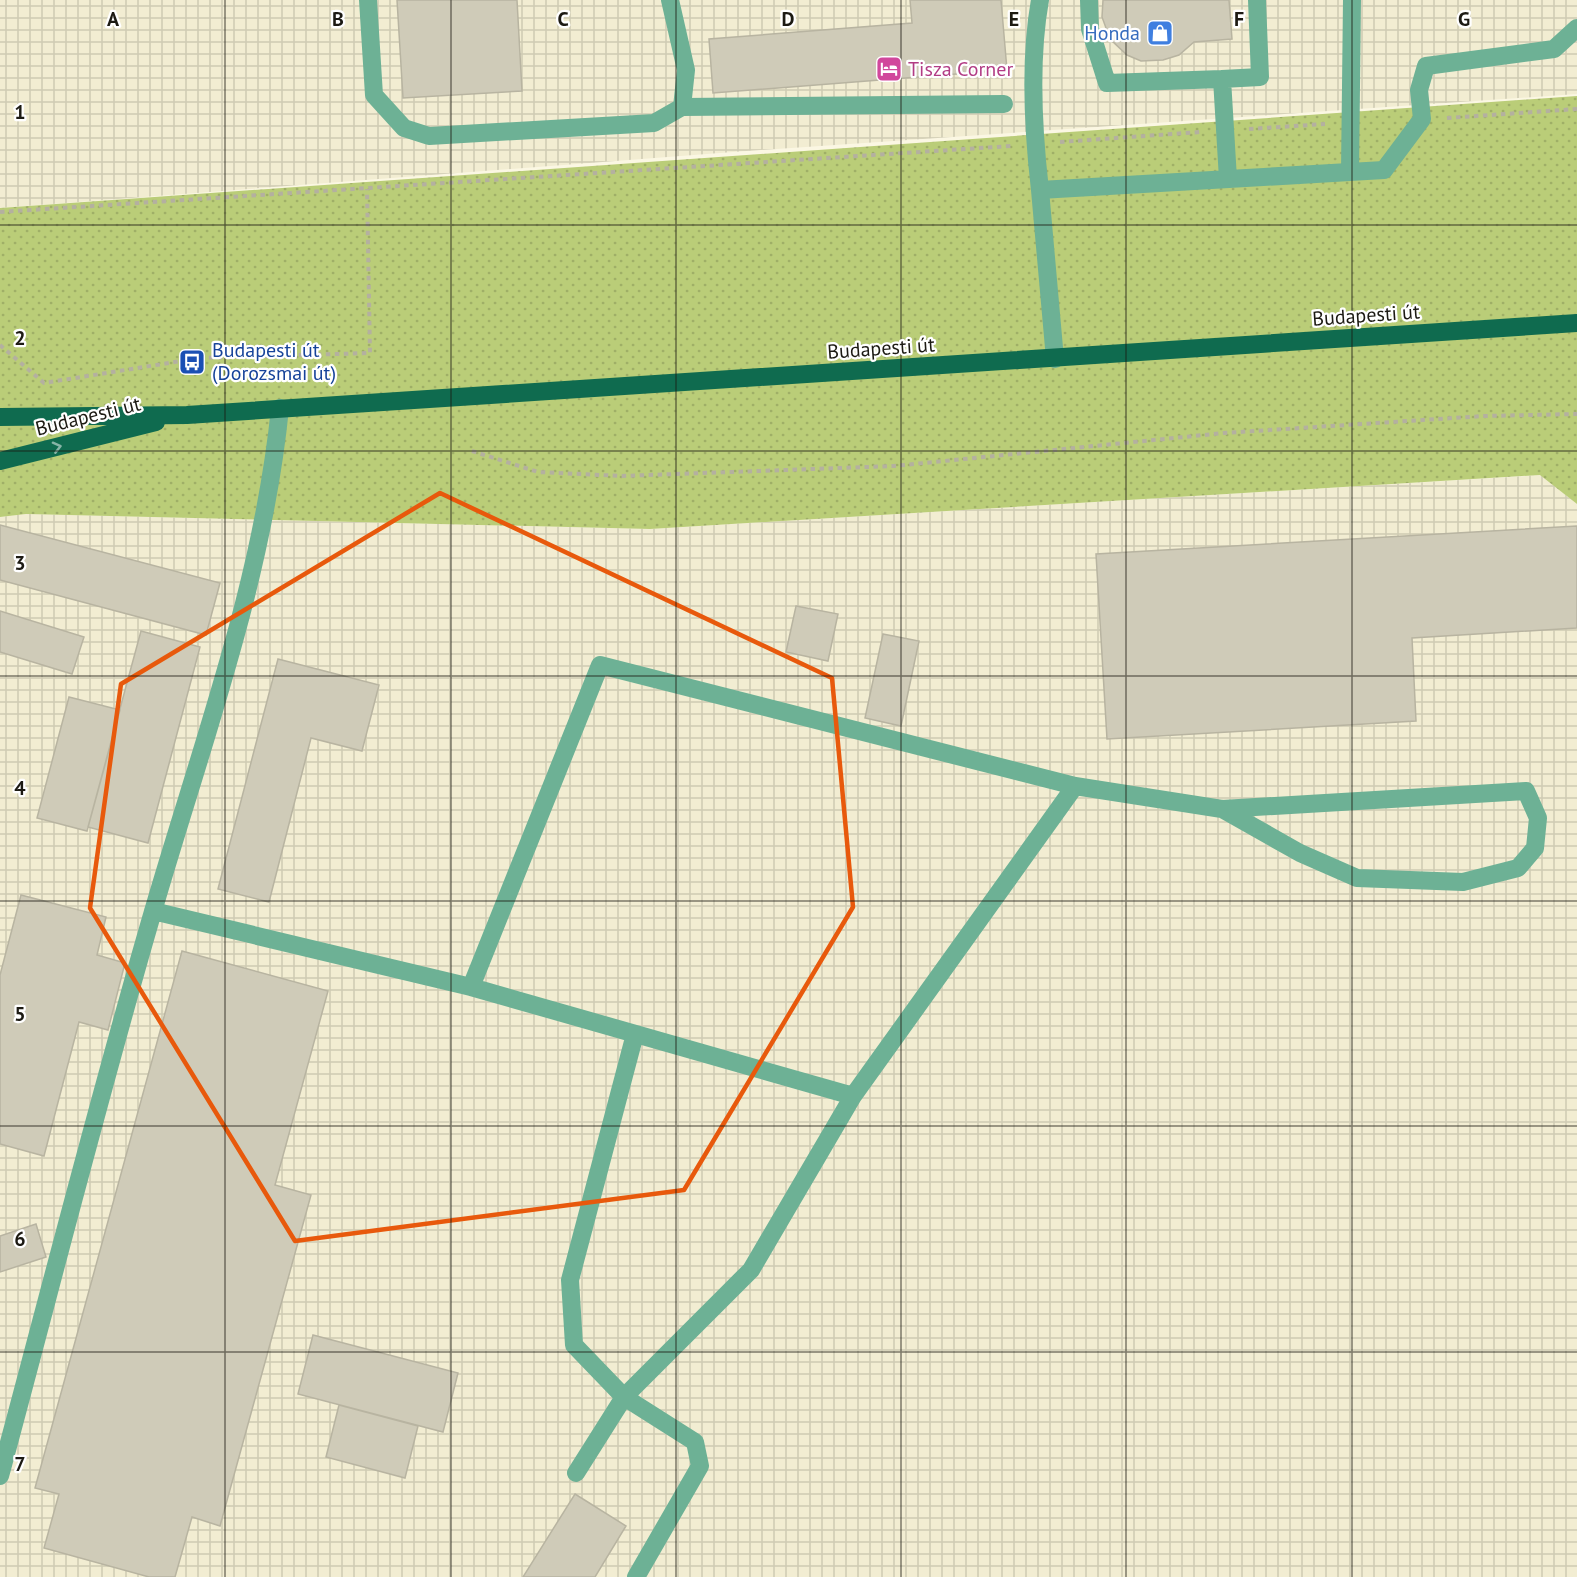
<svg xmlns="http://www.w3.org/2000/svg" width="1577" height="1577" font-family="'PT Sans',sans-serif">
  <defs>
    <pattern id="industrial-grid" width="8" height="8" patternUnits="userSpaceOnUse" patternTransform="scale(1.5)"><rect width="8" height="8" fill="#f2edd2"/><path d="M0 4h8M4 0v8" fill="none" stroke="#cfcbb3"/></pattern>
    <pattern id="grass-dots" width="8" height="8" patternUnits="userSpaceOnUse" patternTransform="scale(1.5)"><rect width="8" height="8" fill="#bacd78"/><path d="M2 2h.1M6 6h.1" fill="none" stroke="#9faf67" stroke-width="1.8" stroke-linecap="round"/></pattern>
  </defs>
  <rect width="100%" height="100%" fill="#fbf7e3"/>
  <path fill="url(#industrial-grid)" d="M0 0H1577V94L733 152 0 208Z
    M1541 475 1577 504V1577H0V517L26 514 650 529Z"/>
  <path fill="url(#grass-dots)" d="M1577 96V504L1540 475 650 529 26 514 0 517V208Z"/>
  <path fill="#cfcbb8" stroke="#b8b4a1" stroke-width="1.5" d="M397 0H517L522 91 403 98Z
    M910 0H1001L1007 70 713 93 709 39 912 23Z
    M1103 0H1229L1232 39 1194 42 1179 55 1163 60 1141 61 1127 55 1110 39 1102 17Z
    M0 525 220 583 206 635 0 580Z
    M1577 526V628L1412 638 1416 721 1107 739 1096 554Z
    M796 606 838 614 828 661 786 652Z
    M0 611 84 637 72 674 0 652Z
    M141 631 200 647 148 843 88 827Z
    M883 634 919 641 901 726 865 718Z
    M278 659 379 685 362 751 311 738 269 902 218 889Z
    M69 697 120 710 87 831 37 818Z
    M21 895 106 917 97 955 125 963 108 1030 79 1022 44 1156 0 1144V975Z
    M182 951 328 991 275 1185 311 1195 220 1526 192 1517 175 1577H149L44 1548 59 1494 35 1488Z
    M36 1224 46 1257 0 1272V1236Z
    M313 1335 458 1373 443 1432 298 1394Z
    M339 1405 418 1426 405 1478 326 1457Z
    M575 1494 626 1526 595 1577H523Z"/>
  <g fill="none" stroke-linecap="round" stroke-linejoin="round">
    <path stroke="#b4b0a0" stroke-width="4" stroke-dasharray="4.5 4.5" stroke-linecap="butt" d="M1447 118 1577 109
      M1249 129 1325 124
      M1060 142 1200 132
      M0 212 1011 146
      M0 345 44 383 200 358 370 353 367 189
      M472 451 538 472 622 476 894 466 1224 433 1484 416 1577 414"/>
    <path stroke="#6db195" stroke-width="18" d="M368 0 374 95 404 128 429 136 654 123 682 107 686 70 670 0
      M1089 0 1090 29 1107 83 1222 79
      M682 107 1004 104
      M1350 172 1352 0
      M1228 179 1222 79 1260 77 1257 0
      M1040 190C1033 129 1029 61 1040 0
      M1055 359 1040 190 1384 170 1422 119 1419 90 1426 66 1554 49 1577 28
      M153 911 471 987 600 665 1075 786 1222 809 1526 791 1538 818 1535 848 1518 868 1463 882 1357 878 1300 853 1222 809
      M471 987 853 1096 1075 786
      M635 1034 570 1280 574 1345 624 1397 695 1442 700 1466 636 1577
      M576 1473 624 1397 751 1270 853 1096
      M0 1476C51 1287 99 1096 154 908 202 743 263 580 280 408"/>
    <path stroke="#0f6b4f" stroke-width="18" d="M0 417 187 415 1577 323
      M0 461 156 422"/>
  </g>
  <defs><path id="oneway-chevron" d="M-2-3.5L2.5 0L-2 3.5" fill="none" stroke-width="1.6" stroke-linecap="round" stroke-linejoin="round" transform="scale(1.5)"/></defs>
  <use stroke="#87b5a7" href="#oneway-chevron" transform="translate(57 447) rotate(-14)"/>
  <path fill="none" stroke="#e8590c" stroke-width="4.5" stroke-linejoin="round" d="M440 493 832 678 853 907 684 1190 295 1241 90 908 121 684Z"/>
  <path fill="none" stroke="#1c1a13" stroke-width="1.5" stroke-opacity="0.55" d="M225 0V1577M451 0V1577M676 0V1577M901 0V1577M1126 0V1577M1352 0V1577M0 225H1577M0 451H1577M0 676H1577M0 901H1577M0 1126H1577M0 1352H1577"/>
  <defs>
    <symbol id="shop-square" viewBox="-11 -11 22 22"><rect x="-9" y="-9" width="18" height="18" rx="4" fill="#3f7fe0" stroke="#fff"/><path d="M-5-2.5h2.3a2.7 3.5 0 0 1 5.4 0H5L5.5 6h-11ZM-1.5-2.5h3a1.5 2.3 0 0 0-3 0Z" fill="#fff"/></symbol>
    <symbol id="hotel-square" viewBox="-11 -11 22 22"><rect x="-9" y="-9" width="18" height="18" rx="4" fill="#d1479c" stroke="#fff"/><path d="M-6-4.5h1.5V1H6V5H4.5V3h-9V5H-6ZM-4 0a1.8 1.8 0 1 1 3.6 0ZM.5 0V-2.5h3Q6-2.5 6 0Z" fill="#fff"/></symbol>
    <symbol id="bus-square" viewBox="-11 -11 22 22"><rect x="-9" y="-9" width="18" height="18" rx="4" fill="#1a4fb4" stroke="#fff"/><path d="M-5-6H5V4H4V6H2V4H-2V6H-4V4H-5ZM-3.5-4V0h7V-4ZM-3.5 1.2v1.5H-2V1.2ZM2 1.2v1.5H3.5V1.2Z" fill="#fff"/></symbol>
  </defs>
  <g fill-rule="evenodd">
    <use href="#shop-square" x="1145" y="18" width="30" height="30"/>
    <use href="#hotel-square" x="874" y="54" width="30" height="30"/>
    <use href="#bus-square" x="177" y="347" width="30" height="30"/>
  </g>
  <g text-anchor="middle" stroke-width="4.5" stroke-linejoin="round" paint-order="stroke">
    <g font-size="20" fill="#366cbe" stroke="#fff" text-anchor="end">
      <text x="1140" y="40">Honda</text>
    </g>
    <g font-size="20" fill="#b23c85" stroke="#fff" text-anchor="start">
      <text x="908" y="76">Tisza Corner</text>
    </g>
    <g font-size="20" fill="#1c1a13" stroke="#fff">
      <text transform="translate(1366 315) rotate(-4)" y="7">Budapesti út</text>
      <text transform="translate(881 348) rotate(-4)" y="7">Budapesti út</text>
      <text transform="translate(88 416) rotate(-14)" y="7">Budapesti út</text>
    </g>
    <g font-size="20" fill="#164399" stroke="#fff" text-anchor="start">
      <text x="212" y="357">Budapesti út<tspan x="212" dy="23">(Dorozsmai út)</tspan></text>
    </g>
  </g>
  <g font-size="20" text-anchor="middle" font-weight="bold" fill="#1c1a13" stroke="#fff" stroke-width="4.5" stroke-linejoin="round" paint-order="stroke">
    <text x="113" y="26">A</text>
    <text x="338" y="26">B</text>
    <text x="563" y="26">C</text>
    <text x="788" y="26">D</text>
    <text x="1014" y="26">E</text>
    <text x="1239" y="26">F</text>
    <text x="1464" y="26">G</text>
    <text x="20" y="119">1</text>
    <text x="20" y="345">2</text>
    <text x="20" y="570">3</text>
    <text x="20" y="795">4</text>
    <text x="20" y="1021">5</text>
    <text x="20" y="1246">6</text>
    <text x="20" y="1471">7</text>
  </g>
</svg>
